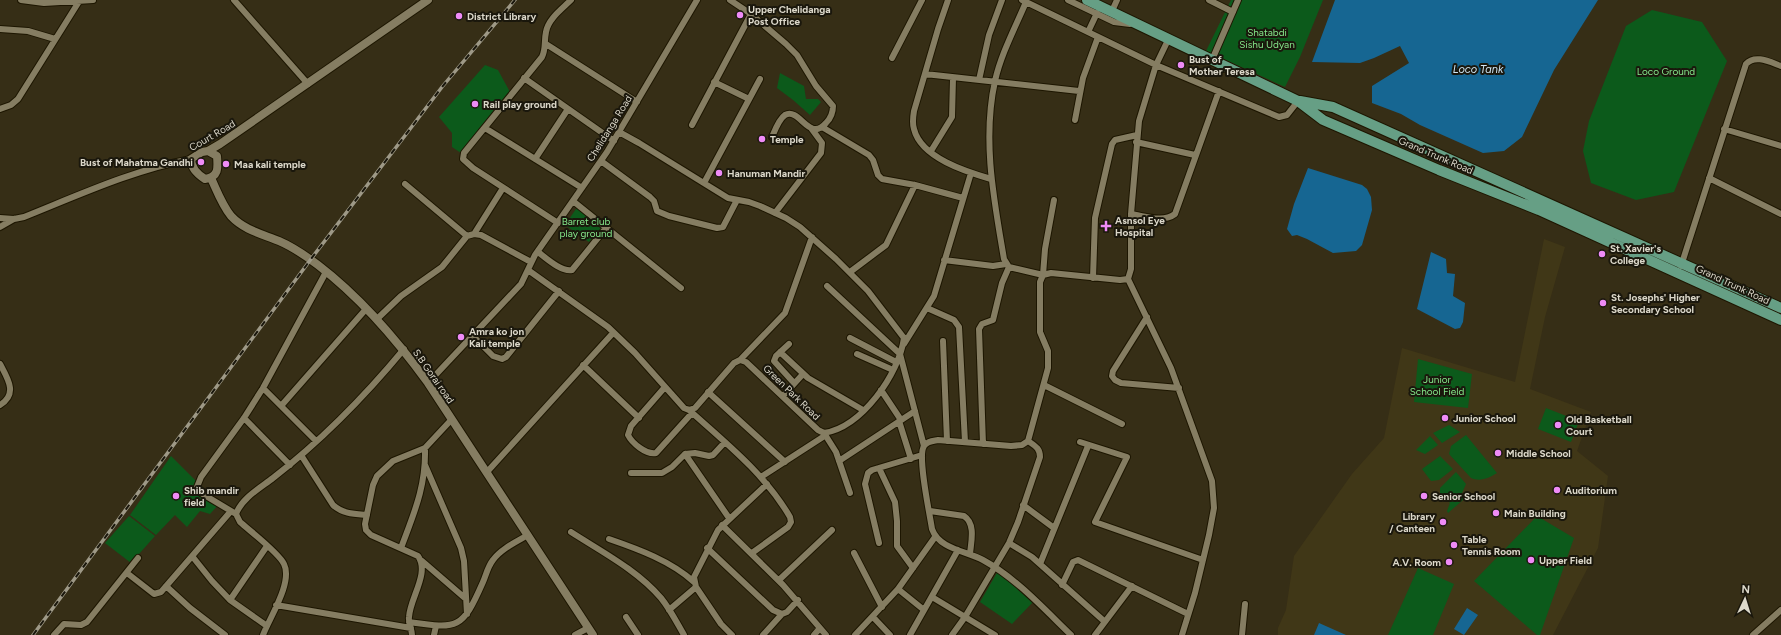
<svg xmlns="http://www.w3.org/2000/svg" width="1781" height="635" font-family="Figtree,sans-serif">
  <rect width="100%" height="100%" fill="#362e16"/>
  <path fill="#403717" d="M1544 239 1565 247 1545 317 1530 389 1591 412 1577 451 1608 476 1598 548 1553 635H1278V628L1286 610 1294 556 1352 474 1384 438 1402 348 1515 382Z"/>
  <path fill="#0c5a1b" d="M1231 0H1323L1300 57 1285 87 1206 51Z
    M1652 10 1702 22 1727 61 1674 192 1636 200 1591 183 1583 151 1589 121 1626 26Z
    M485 65 498 70 510 92 461 153 452 147V133L439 117Z
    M780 73 804 86 806 99H818L821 102 810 115 793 100 777 88Z
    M578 206 603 226 589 242 565 225Z
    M1418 359 1472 374 1468 408 1414 402Z
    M1546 408 1579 421 1571 442 1538 429Z
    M1449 425 1460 432 1442 443 1433 433Z
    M1466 435 1497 473C1489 478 1480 482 1471 478L1449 454 1451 446Z
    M1430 436 1438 445 1425 454 1416 450Z
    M171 456 219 504 210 514 200 511 187 527 175 515 156 535 130 515Z
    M1440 456 1453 469 1439 480 1431 481 1422 469Z
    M1456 472 1466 484 1462 493 1463 500 1448 513 1447 511 1450 503 1440 493V488Z
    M129 516 155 536 131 563 105 543Z
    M1537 516 1574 538 1540 635H1537L1474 581Z
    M1418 568 1454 584 1433 635H1388Z
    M998 571 1034 601 1012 624 980 602Z"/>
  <path fill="#166692" d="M1335 0H1598L1554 70 1522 137 1504 151 1483 153 1420 125 1401 114 1372 103V86L1409 63 1400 46 1374 58 1360 63 1312 62Z
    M1308 168 1362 185 1367 189 1371 197 1372 210 1362 245 1356 251 1333 253 1307 239 1297 235 1292 236 1287 229 1294 204Z
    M1431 252 1446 259 1447 273 1455 274 1453 296 1465 303 1463 322 1460 328 1455 329 1417 309Z
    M1467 608 1478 615 1464 635 1454 629Z
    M1319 623 1346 635H1314Z"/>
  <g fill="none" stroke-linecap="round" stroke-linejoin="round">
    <defs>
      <path id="minor" d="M21 0 44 3 93 0
        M234 0 308 84
        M730 0 751 14 786 44 797 55 816 86 833 106C833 112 831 118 826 123 809 143 800 107 785 115 779 119 775 130 772 137
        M948 0 938 29 914 111C913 117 912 123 914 129 921 158 967 172 991 179
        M1022 0 1156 65 1279 117 1287 115 1298 101
        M1068 0 1114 22 1130 24
        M1209 0 1233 12
        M1026 2C1015 28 1001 54 995 81 982 140 994 200 1004 259L1009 267 1043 275 1045 249 1054 200
        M1112 11 1117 0
        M0 29 28 31 55 39
        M1088 32 1097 13
        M546 44 637 102
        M892 58 922 0
        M1212 60 1238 0
        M925 74 1079 91
        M524 78 614 141
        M979 80 989 35 1002 0
        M714 82 749 99
        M0 109 11 105 18 99 80 0
        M1075 120 1083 78 1098 37
        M692 125 751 14
        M822 127 869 155 873 160 878 175 882 179 915 185 963 198
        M485 128 582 188
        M1724 129 1781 146
        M1136 142 1195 155
        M931 151 952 117 953 78
        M535 159 568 109
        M601 161 650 197 654 201 657 211 669 216 717 228 723 227 737 200
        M1709 178 1781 214
        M704 183 760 79
        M405 184 467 236
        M573 201 681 288
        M775 213 821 153 822 143 811 128
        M1131 214C1145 216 1163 223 1175 214L1219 91
        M0 218 14 219 24 217C79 195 133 170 191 159
        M558 223 473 168 463 159 464 153 542 57C546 49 544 41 546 32 548 19 562 9 571 0
        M0 227 14 219
        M474 234 503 188
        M538 252C546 258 561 272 572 270L606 228
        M944 260 993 266 1006 264
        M1681 266 1746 64C1755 54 1770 62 1781 66
        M528 270 608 327 635 353 684 408 689 410 695 408 734 363 740 360 746 362 818 430 824 433C862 427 899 374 904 338L868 291 836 259 800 227 786 218 760 206 749 202 728 198 639 143 619 132
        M850 272 886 245 915 185
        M1093 278 1095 218 1112 144 1115 140 1137 135
        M1128 279 1171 368 1212 481 1214 508 1209 535 1195 593 1182 635
        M827 286 900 354 924 446
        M927 308 954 320 959 327 965 442
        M1147 317 1113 371 1112 376 1115 380 1121 383 1179 388
        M377 319 401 296 442 267 467 236 474 234 481 235 531 262
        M473 336 493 356 502 359 506 357 559 291
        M850 338 896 362
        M943 341 947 441
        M789 344 776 356 774 361 794 383
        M904 344 934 296 971 173
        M780 352 808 378 863 410
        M857 354 893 370
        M740 360 785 313 812 237
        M0 364C8 379 18 394 0 405
        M583 365 639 418
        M428 383 521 284 535 255 607 152 697 0
        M1044 385 1122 424
        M665 387 631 426 628 435C632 443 646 455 656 453L692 413
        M263 388 316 441
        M881 390 901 420
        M708 392 785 462
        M783 396 803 374
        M281 406 366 309
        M689 410C726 443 765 474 790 517L791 522 788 527 752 553
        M244 418 290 465
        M899 421 911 459
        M824 433 836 452 850 493
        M1080 442 1127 457 1095 522 1203 560
        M983 444 979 329 982 324 993 320 1002 283 1009 267
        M685 454 729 518
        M301 455 333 505C343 514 354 514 367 515
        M839 461 915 411
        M425 465 461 548 464 561 467 614
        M879 468 895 502 897 521V546L913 568
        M487 472 613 333
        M631 473H662L672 467 685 454 695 453 709 456 713 455 725 442
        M761 477 826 435
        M1023 505 1054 528
        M930 511 964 516C976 524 971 542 970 554
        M236 514 201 493 197 487 201 477 244 418 263 388 326 272
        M722 525 783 585 826 635
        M571 532C602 552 637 570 661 598 670 609 677 623 684 635
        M609 539C638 549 671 561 694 582
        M879 543 865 484 868 473 872 470 922 455
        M1009 543 1032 557 1104 621
        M401 548C414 513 426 487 425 448
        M707 548 773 610 782 614 787 612 798 600
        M854 553 882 607
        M192 556 212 581 230 600 267 626
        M422 561 466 599
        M1040 564 1088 446
        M127 573 154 594 161 592 231 511
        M779 580 832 530
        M1062 585 1073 562 1078 560 1188 614
        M166 586 190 608 225 635
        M898 589 924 610
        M932 597 995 635
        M230 600 267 546
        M276 605 411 628
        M669 610 696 587
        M626 617 638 635
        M873 617 890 635
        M409 622C458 629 462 630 483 582 486 575 488 566 493 560 501 549 516 542 528 535
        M54 635 64 624 81 625 87 622 138 558
        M263 635C270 617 293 582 284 564 279 553 250 531 240 522L236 514C242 498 260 488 273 478 321 441 365 396 404 349
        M412 635C412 629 408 623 409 617 410 598 430 573 418 556L371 535 366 530 365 524 373 485 377 476 393 461 425 448 452 419
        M434 635 436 626
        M575 635 588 628
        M732 635 721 624 696 587 694 577 718 530 767 484
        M763 635 782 614
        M814 635 820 628
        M855 635 898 589 935 537
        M910 635 958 550
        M952 635 965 617 1009 543 1018 522 1040 457C1040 448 1035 446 1028 441
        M1071 635C1044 609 1016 578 983 560 966 551 939 549 932 529 930 515 917 456 924 446 927 441 933 441 938 440L1011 446 1022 445 1028 441 1048 368V351L1040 332V282L1043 275 1051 273 1120 280 1128 279 1131 269V214L1139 121 1156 65 1169 38
        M1095 635 1132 586
        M1242 635 1245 604
        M1753 635 1781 610"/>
      <path id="tertiary" d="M208 151 217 156C218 168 219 177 205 179 197 174 191 168 191 159L202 152 208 151 220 144 428 0
        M211 178C217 191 222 205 231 216 244 230 262 234 279 241 293 247 306 256 318 265 361 298 397 340 428 383L593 635"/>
      <path id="primary" d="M1087 0 1298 101 1323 120 1439 170 1539 210 1781 320
        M1300 101 1333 107 1781 308"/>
    </defs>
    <use href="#minor" stroke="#1d1601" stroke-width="8"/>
    <use href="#tertiary" stroke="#1d1601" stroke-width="10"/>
    <use href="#primary" stroke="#1d1601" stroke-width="12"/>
    <use href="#minor" stroke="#857d62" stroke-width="6"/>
    <use href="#tertiary" stroke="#857d62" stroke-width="8"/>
    <use href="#primary" stroke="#669f85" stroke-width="10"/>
    <defs>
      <path id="rail" d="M33 635 311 259 442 87 515 0"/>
    </defs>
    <use href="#rail" stroke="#9e9987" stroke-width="3.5"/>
    <use href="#rail" stroke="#1a170c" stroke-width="2" stroke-dasharray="6" stroke-linecap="butt"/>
  </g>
  <g fill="#ef8bf7" stroke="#1a170c" stroke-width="1.5">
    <circle cx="740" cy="15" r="4"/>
    <circle cx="459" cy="16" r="4"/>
    <circle cx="1181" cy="65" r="4"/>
    <circle cx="475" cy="104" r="4"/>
    <circle cx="762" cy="139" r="4"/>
    <circle cx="201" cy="162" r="4"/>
    <circle cx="226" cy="164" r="4"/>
    <circle cx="719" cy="173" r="4"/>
    <path d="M1104 220h4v4h4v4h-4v4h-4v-4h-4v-4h4z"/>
    <circle cx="1602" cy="254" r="4"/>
    <circle cx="1603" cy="303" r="4"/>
    <circle cx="461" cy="337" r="4"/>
    <circle cx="1445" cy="418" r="4"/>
    <circle cx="1558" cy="425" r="4"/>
    <circle cx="1498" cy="453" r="4"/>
    <circle cx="1557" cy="490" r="4"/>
    <circle cx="176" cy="496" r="4"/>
    <circle cx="1424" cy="496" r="4"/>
    <circle cx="1496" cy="513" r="4"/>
    <circle cx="1443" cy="522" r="4"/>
    <circle cx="1454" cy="545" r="4"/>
    <circle cx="1531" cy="560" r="4"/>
    <circle cx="1449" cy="562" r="4"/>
  </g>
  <g text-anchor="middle" stroke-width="4" stroke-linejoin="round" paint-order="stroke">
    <g font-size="10" font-weight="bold" fill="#dcd8ca" stroke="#1a170c" text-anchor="start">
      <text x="748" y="13">Upper Chelidanga<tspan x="748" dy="12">Post Office</tspan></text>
      <text x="467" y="20">District Library</text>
      <text x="1189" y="63">Bust of<tspan x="1189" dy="12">Mother Teresa</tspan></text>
      <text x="483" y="108">Rail play ground</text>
      <text x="770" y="143">Temple</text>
      <text x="193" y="166" text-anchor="end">Bust of Mahatma Gandhi</text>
      <text x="234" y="168">Maa kali temple</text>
      <text x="727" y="177">Hanuman Mandir</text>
      <text x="1115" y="224">Asnsol Eye<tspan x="1115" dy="12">Hospital</tspan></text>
      <text x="1610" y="252">St. Xavier's<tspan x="1610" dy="12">College</tspan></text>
      <text x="1611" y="301">St. Josephs' Higher<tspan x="1611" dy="12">Secondary School</tspan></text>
      <text x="469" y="335">Amra ko jon<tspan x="469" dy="12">Kali temple</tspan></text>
      <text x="1453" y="422">Junior School</text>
      <text x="1566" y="423">Old Basketball<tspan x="1566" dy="12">Court</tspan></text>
      <text x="1506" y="457">Middle School</text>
      <text x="184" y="494">Shib mandir<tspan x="184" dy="12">field</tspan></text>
      <text x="1565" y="494">Auditorium</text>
      <text x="1432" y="500">Senior School</text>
      <text x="1504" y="517">Main Building</text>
      <text x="1435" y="520" text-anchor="end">Library<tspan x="1435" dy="12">/ Canteen</tspan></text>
      <text x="1462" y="543">Table<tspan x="1462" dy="12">Tennis Room</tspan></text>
      <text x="1539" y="564">Upper Field</text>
      <text x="1441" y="566" text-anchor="end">A.V. Room</text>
    </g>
    <g font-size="10" fill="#85e78b" stroke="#1a170c">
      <text x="1267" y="36">Shatabdi<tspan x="1267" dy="12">Sishu Udyan</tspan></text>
      <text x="1666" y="75">Loco Ground</text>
      <text x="586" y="225">Barret club<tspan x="586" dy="12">play ground</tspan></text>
      <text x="1437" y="383">Junior<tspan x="1437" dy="12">School Field</tspan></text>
    </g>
    <g font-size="10" fill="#dcd8ca" stroke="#1a170c">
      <text transform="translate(609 128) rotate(-58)" y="4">Chelidanga Road</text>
      <text transform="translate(212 135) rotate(-30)" y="4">Court Road</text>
      <text transform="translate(1436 155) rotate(23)" y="4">Grand Trunk Road</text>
      <text transform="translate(1733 284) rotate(25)" y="4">Grand Trunk Road</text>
      <text transform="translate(434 376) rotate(55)" y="4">S.B Gorai road</text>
      <text transform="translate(792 392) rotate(44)" y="4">Green Park Road</text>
    </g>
    <g font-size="11" font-style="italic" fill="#d1e7f6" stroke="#1a170c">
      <text x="1478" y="73">Loco Tank</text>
    </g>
  </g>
  <g transform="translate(1745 599) rotate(4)" stroke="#1a170c" stroke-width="3" paint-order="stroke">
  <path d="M0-3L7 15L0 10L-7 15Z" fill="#dcd8ca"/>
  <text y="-6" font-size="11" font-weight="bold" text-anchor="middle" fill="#dcd8ca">N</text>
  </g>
</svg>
